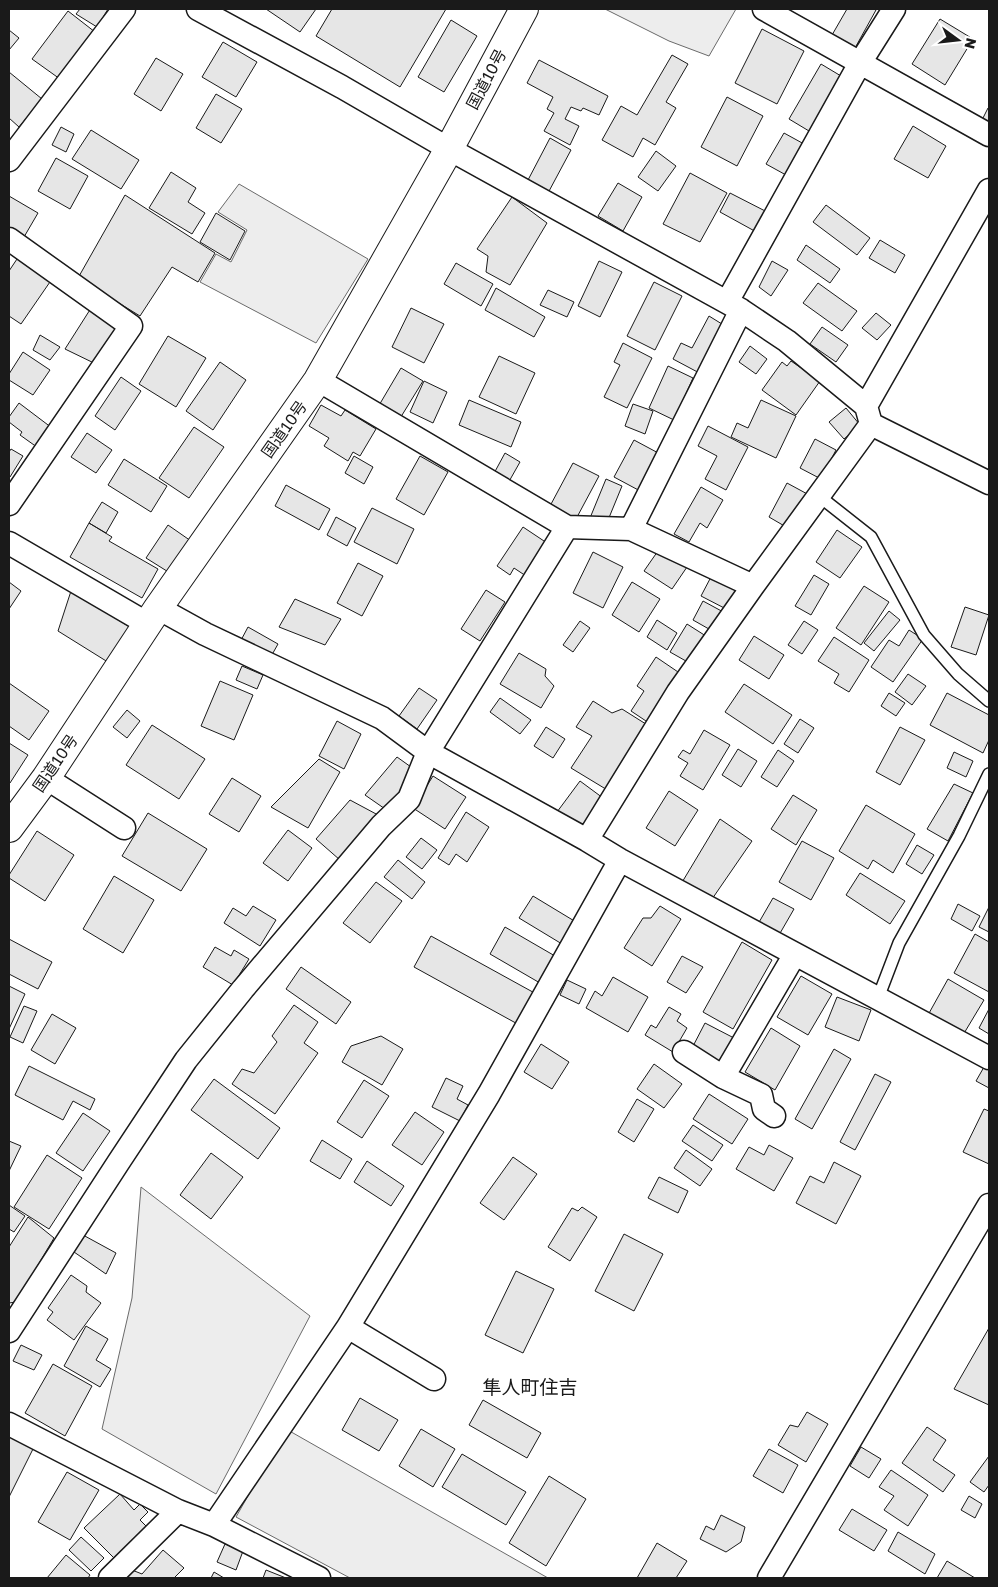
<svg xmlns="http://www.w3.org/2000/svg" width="998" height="1587" font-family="'Golos Text','Noto Sans JP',sans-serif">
  <rect width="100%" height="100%" fill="#fff"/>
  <path fill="#ededed" stroke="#6a6a6a" d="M605 9H736L709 56 669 41Z
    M239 184 368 259 316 343 200 282 216 254 231 262 247 230 218 212Z
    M141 1187 310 1316 216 1494 102 1429 132 1298Z
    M286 1429 548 1578H350L236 1517Z"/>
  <path fill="#e6e6e6" stroke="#1a1a1a" d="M80 9H108L97 27 76 14Z
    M266 9H316L300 32Z
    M332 9H446L400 87 316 36Z
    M847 9H873L876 10 855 48 832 35Z
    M68 11 95 32 60 79 32 59Z
    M940 19 973 39 945 85 912 64Z
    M451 20 477 36 444 92 418 77Z
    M762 29 804 51 777 104 735 83Z
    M9 30 19 38 9 50Z
    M223 42 257 62 236 97 202 77Z
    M672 55 688 64 666 102 676 108 655 145 643 138 633 157 602 140 621 106 637 115Z
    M156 58 183 74 161 111 134 94Z
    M539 60 608 96 599 115 583 108 581 111 571 107 565 119 579 126 570 145 544 131 554 113 547 109 553 97 527 83Z
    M821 64 841 76 809 131 789 119Z
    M9 72 42 99 19 127 9 118Z
    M216 94 242 109 221 143 196 128Z
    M727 97 763 116 737 166 701 147Z
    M988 108 989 109V129L980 124Z
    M913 126 946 146 928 178 894 159Z
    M61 127 74 134 66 152 52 145Z
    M91 130 139 160 121 189 72 159Z
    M784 133 804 144 786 175 766 164Z
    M550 138 571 150 548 193 528 180Z
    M656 151 676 166 658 191 638 177Z
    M56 158 88 176 70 209 38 191Z
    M171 172 196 188 188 202 205 213 192 234 149 208Z
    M690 173 727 193 700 242 663 224Z
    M618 183 642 197 623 231 598 216Z
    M730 193 771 214 760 234 720 212Z
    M125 195 215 253 198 282 172 267 140 316 78 278Z
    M9 196 38 213 24 237 9 227Z
    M512 197 547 223 510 285 486 272 488 256 477 249Z
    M826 205 870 238 857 255 813 222Z
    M216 213 245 231 230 260 200 242Z
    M880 240 905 255 895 273 869 258Z
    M806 245 840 269 830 283 797 260Z
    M19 256 52 279 21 324 9 316V271Z
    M599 261 622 272 600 317 578 306Z
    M772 261 788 270 771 296 759 287Z
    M456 263 493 284 481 306 444 284Z
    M654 282 682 296 655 350 627 336Z
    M818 283 857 311 842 331 803 303Z
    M496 288 545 317 534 337 485 310Z
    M548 290 574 302 567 317 540 305Z
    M93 305 124 326 98 365 65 349Z
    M411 308 444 324 424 363 392 347Z
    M876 313 891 325 877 340 862 328Z
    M709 316 730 329 705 376 673 359 681 343 692 348Z
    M822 327 848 345 836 362 810 344Z
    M40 335 60 347 50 360 33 350Z
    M168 336 206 358 176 407 139 384Z
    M623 343 652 358 627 408 604 397 620 365 614 362Z
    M750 346 767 359 756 374 739 362Z
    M23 352 50 370 33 395 9 380V374Z
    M499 356 535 373 516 414 479 397Z
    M791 361 820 381 796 415 762 390 782 362 787 366Z
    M220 362 246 380 213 430 186 411Z
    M668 366 693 378 674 420 649 408Z
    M401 368 423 381 399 420 378 407Z
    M121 377 141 391 115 430 95 416Z
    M424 381 447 392 433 423 410 412Z
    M469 400 521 422 511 447 459 425Z
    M761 400 796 416 776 458 731 437 737 423 748 428Z
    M19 403 56 431 41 450 20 435 22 432 9 422V417Z
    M633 404 653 411 645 434 625 426Z
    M321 405 341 416 345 410 376 429 360 456 353 452 348 461 324 446 329 438 309 426Z
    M846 408 860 425 844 439 829 422Z
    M708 426 748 447 726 490 705 479 717 456 698 446Z
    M194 427 224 447 189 498 159 478Z
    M87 433 112 450 96 473 71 457Z
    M815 439 836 450 821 479 800 468Z
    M634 440 662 455 642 492 614 477Z
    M11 449 23 456 10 477H9V452Z
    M505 453 520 462 507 485 492 477Z
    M354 456 373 467 364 484 345 473Z
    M420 456 448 472 424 515 396 499Z
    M124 459 167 486 151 512 108 485Z
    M573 463 599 476 576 519 550 506Z
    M606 479 622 486 606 525 590 518Z
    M787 483 811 496 793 531 769 517Z
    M286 485 330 509 319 530 275 506Z
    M701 487 723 500 707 528 700 523 689 542 674 534Z
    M102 502 118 512 106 533 89 523Z
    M372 508 414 529 397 564 354 542Z
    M336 517 356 528 347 546 327 535Z
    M89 523 112 537 109 541 158 569 142 598 70 557Z
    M168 525 191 541 170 573 146 558Z
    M523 527 547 543 526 576 514 568 510 575 497 566Z
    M837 530 862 547 840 578 816 562Z
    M660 548 687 567 672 589 644 571Z
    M593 552 623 567 603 608 573 593Z
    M358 563 383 576 362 616 337 603Z
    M712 575 741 590 730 611 701 596Z
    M814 575 829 584 811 615 795 606Z
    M9 582 21 591 9 609Z
    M632 582 660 599 639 632 612 615Z
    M864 586 889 602 861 645 836 628Z
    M486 590 505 602 480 641 461 629Z
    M71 591 133 629 111 664 58 631Z
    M295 599 341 619 325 645 279 627Z
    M703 601 727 614 716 633 693 620Z
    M965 607 989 615 976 655 951 647Z
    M889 611 900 620 874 651 864 643Z
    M657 620 677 633 667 650 647 637Z
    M580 621 590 628 573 652 563 645Z
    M804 621 818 630 802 654 788 645Z
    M687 624 709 638 693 665 670 652Z
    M248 627 278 644 269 660 239 644Z
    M909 630 923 639 893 682 871 667 889 640 899 646Z
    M754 636 784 655 769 679 739 660Z
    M834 637 869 660 849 692 834 683 839 674 818 661Z
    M519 653 546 669 545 676 554 686 541 708 500 684Z
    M656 657 681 674 649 723 631 711 644 691 637 686Z
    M242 666 263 675 257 689 236 680Z
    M908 674 926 686 912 705 895 692Z
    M220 681 253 695 234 740 201 726Z
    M9 683 49 711 29 740 9 726Z
    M744 684 792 715 773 744 725 712Z
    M419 688 437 700 417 729 399 716Z
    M889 693 905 703 896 716 881 706Z
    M947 693 989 715V740L983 753 930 725Z
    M500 698 531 720 520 734 490 712Z
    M593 701 612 713 622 709 649 726 609 791 571 768 592 736 576 727Z
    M127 710 140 721 127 738 113 727Z
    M800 719 814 728 798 753 784 744Z
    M337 721 361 734 344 769 319 756Z
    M152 725 205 759 179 799 126 765Z
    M546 727 565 739 553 758 534 746Z
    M900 727 925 740 900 785 876 772Z
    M704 730 730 745 703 790 680 776 688 763 678 757 683 750 690 754Z
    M9 743 28 755 10 783H9Z
    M738 749 757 761 741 787 722 775Z
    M778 750 794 761 777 787 761 777Z
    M954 752 973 761 966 777 947 768Z
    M397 757 418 772 388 811 365 795Z
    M319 759 340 772 308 828 271 807Z
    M433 776 466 797 445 829 413 808Z
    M232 778 261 796 239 832 209 814Z
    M580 781 603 798 579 830 557 812Z
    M954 784 973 793 948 841 927 829Z
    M669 791 698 810 675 846 646 828Z
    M793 795 817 810 796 845 771 829Z
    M350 800 378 815 340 860 316 839Z
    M866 805 915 834 893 873 873 860 868 869 839 851Z
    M466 812 489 827 467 862 456 854 449 865 438 858Z
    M148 813 207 849 181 891 122 856Z
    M720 819 752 841 710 902 681 884Z
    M288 830 312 848 288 881 263 863Z
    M37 831 74 855 45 901 9 878V875Z
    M421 838 437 850 422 869 406 857Z
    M802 841 834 858 811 900 779 882Z
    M917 845 934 855 922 874 906 864Z
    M398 860 425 882 412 899 384 877Z
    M860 873 905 901 890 924 846 895Z
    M114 876 154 900 123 953 83 929Z
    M376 882 402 901 370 943 343 923Z
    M533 896 576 922 562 944 519 918Z
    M773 898 794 909 779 935 758 924Z
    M958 904 980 916 972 931 951 919Z
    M253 906 276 920 260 946 224 923 233 908 246 916Z
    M660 906 681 919 652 966 624 948 643 918H651Z
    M989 907V932L979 927Z
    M505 927 555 956 540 983 490 954Z
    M975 934 989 942V992L954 973Z
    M431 936 540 996 523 1027 414 967Z
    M9 939 52 962 38 989 9 974Z
    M742 942 772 960 733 1029 703 1012Z
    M215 947 231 956 234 950 249 959 233 985 203 967Z
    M682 956 703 967 686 993 667 982Z
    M301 967 351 1002 336 1024 286 989Z
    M801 976 832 994 808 1035 777 1017Z
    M613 977 648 997 628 1032 586 1008 595 991 602 996Z
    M948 979 984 1000 963 1035 928 1015Z
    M567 980 586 989 579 1004 560 995Z
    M9 986 25 994 9 1029Z
    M837 997 871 1010 859 1041 825 1027Z
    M294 1005 318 1022 304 1043 318 1053 275 1114 232 1084 242 1069 254 1073 277 1042 272 1036Z
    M24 1006 37 1011 23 1043 10 1037Z
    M669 1007 681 1014 677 1021 687 1028 673 1052 645 1035 651 1025 656 1028Z
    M989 1009V1034L979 1028Z
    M52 1014 76 1028 55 1064 31 1050Z
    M705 1023 734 1038 719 1065 691 1050Z
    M771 1028 800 1046 775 1090 745 1072Z
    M381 1036 403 1049 382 1085 342 1062 351 1046Z
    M541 1044 569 1062 552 1089 524 1072Z
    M834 1049 851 1059 812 1129 795 1119Z
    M654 1064 682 1084 664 1108 637 1089Z
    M29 1066 95 1099 90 1110 73 1101 63 1120 15 1095Z
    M984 1067 989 1069V1088L976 1081Z
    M875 1074 891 1082 855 1150 840 1142Z
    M446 1078 463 1086 457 1099 468 1105 460 1121 432 1107Z
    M214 1079 280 1128 258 1159 191 1110Z
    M364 1080 389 1096 362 1138 337 1122Z
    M709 1094 748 1119 732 1144 693 1119Z
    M637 1099 654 1109 634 1142 618 1132Z
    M984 1109 989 1111V1164L963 1152Z
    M415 1112 444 1132 422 1165 392 1145Z
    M83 1113 110 1131 83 1171 56 1153Z
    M693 1125 723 1145 712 1161 682 1141Z
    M322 1140 352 1159 340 1179 310 1161Z
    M9 1141 21 1146 9 1171Z
    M769 1145 793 1158 774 1191 736 1169 749 1147 764 1155Z
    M686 1150 712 1169 700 1186 674 1168Z
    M211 1153 243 1177 211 1219 180 1195Z
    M47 1155 82 1178 49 1229 14 1207Z
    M513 1157 537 1174 504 1220 480 1203Z
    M367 1161 404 1186 391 1206 354 1182Z
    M834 1162 861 1176 836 1224 796 1203 810 1176 824 1183Z
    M659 1177 688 1191 678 1213 648 1198Z
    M9 1205 25 1216 14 1232 9 1229Z
    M582 1207 597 1217 570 1261 548 1247 572 1208 578 1211Z
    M28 1217 54 1238 16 1302 9 1303V1247Z
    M624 1234 663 1254 634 1311 595 1291Z
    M83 1235 116 1253 106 1274 74 1252Z
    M516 1271 554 1289 523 1353 485 1335Z
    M71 1275 87 1286 86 1292 101 1303 74 1340 47 1320 53 1312 48 1308Z
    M86 1326 108 1339 96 1360 111 1369 100 1387 64 1366Z
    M989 1328V1405L954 1389Z
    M21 1345 42 1355 34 1370 13 1361Z
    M53 1364 92 1386 65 1436 25 1413Z
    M360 1398 398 1420 379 1451 342 1430Z
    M483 1400 541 1433 527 1458 469 1425Z
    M807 1412 828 1424 806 1462 778 1445 790 1425 798 1427Z
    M927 1427 946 1440 933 1460 955 1475 943 1492 902 1463Z
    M421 1429 455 1449 433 1487 399 1466Z
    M9 1432 35 1445 9 1497Z
    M861 1447 881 1459 869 1478 850 1466Z
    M769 1449 798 1465 783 1493 753 1476Z
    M462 1454 526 1492 506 1525 442 1487Z
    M989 1456V1485L984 1492 970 1482Z
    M891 1470 928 1495 908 1526 884 1510 894 1496 879 1487Z
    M67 1472 99 1490 70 1540 38 1522Z
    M549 1476 586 1499 546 1566 509 1543Z
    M120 1494 134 1510 140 1504 148 1512 140 1520 150 1530 117 1561 84 1528Z
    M969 1496 982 1504 975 1518 961 1510Z
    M852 1509 887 1530 874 1551 839 1530Z
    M721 1515 745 1527 741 1542 726 1552 700 1539 706 1526 714 1530Z
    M898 1532 935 1554 925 1574 888 1551Z
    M81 1537 104 1558 91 1571 69 1550Z
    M657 1543 687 1561 676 1578H637Z
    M225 1544 243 1551 236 1570 217 1562Z
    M163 1550 184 1568 174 1578H125L132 1570 142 1574Z
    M66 1555 90 1575 88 1578H47Z
    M947 1561 975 1578H937Z
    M266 1570 286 1578H263Z
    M214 1572 224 1578H211Z"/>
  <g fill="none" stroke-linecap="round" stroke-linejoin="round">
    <defs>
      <path id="service" d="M819 496 871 537 924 635 958 674 989 701
        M878 998 899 943 959 836 989 774"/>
      <path id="minor" d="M198 9 342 87 449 149 741 310 787 341 866 406 871 424 989 483
        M764 9 989 135
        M9 160 124 9
        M9 239 131 326 9 504
        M727 302 860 63 894 9
        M318 380 567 527
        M866 406 989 190
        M631 529 753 586
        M9 543 148 624
        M158 608 205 634 382 718 428 752 587 840 620 860 989 1058
        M46 778 124 828
        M587 840 678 692 753 586 871 424
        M684 1052 723 1077 761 1095 764 1109 774 1116
        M723 1077 795 954
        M348 1327 434 1379
        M9 1331 118 1163 186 1060 243 989 381 826 409 799 428 752 567 527 631 529 741 310
        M9 1424 178 1511 214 1525 319 1578
        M214 1525 348 1327 489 1094 620 860
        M110 1578 178 1511
        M769 1578 989 1205"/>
      <path id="trunk" d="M9 828 46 778 158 608 318 380 449 149 524 9"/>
    </defs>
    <use href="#service" stroke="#1a1a1a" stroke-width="14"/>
    <use href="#minor" stroke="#1a1a1a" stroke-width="25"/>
    <use href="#trunk" stroke="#1a1a1a" stroke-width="30"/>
    <use href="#service" stroke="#fff" stroke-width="11"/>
    <use href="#minor" stroke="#fff" stroke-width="22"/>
    <use href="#trunk" stroke="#fff" stroke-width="28"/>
  </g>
  <g text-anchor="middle" stroke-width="4" stroke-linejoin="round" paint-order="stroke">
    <g font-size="16" fill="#1a1a1a" stroke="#fff">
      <text transform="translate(486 79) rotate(-62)" y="6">国道10号</text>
      <text transform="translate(284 429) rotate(-55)" y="6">国道10号</text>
      <text transform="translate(55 763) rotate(-56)" y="6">国道10号</text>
    </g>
    <g font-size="19" fill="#1a1a1a" stroke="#fff">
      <text x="530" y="1394">隼人町住吉</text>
    </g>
  </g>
  <rect width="998" height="1587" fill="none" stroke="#1a1a1a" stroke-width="20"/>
  <g transform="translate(958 40) rotate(105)" stroke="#ffffff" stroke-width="4" paint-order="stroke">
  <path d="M0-4L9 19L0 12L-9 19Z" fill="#1a1a1a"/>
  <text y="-8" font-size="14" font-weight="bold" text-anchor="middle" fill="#1a1a1a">N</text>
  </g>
</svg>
